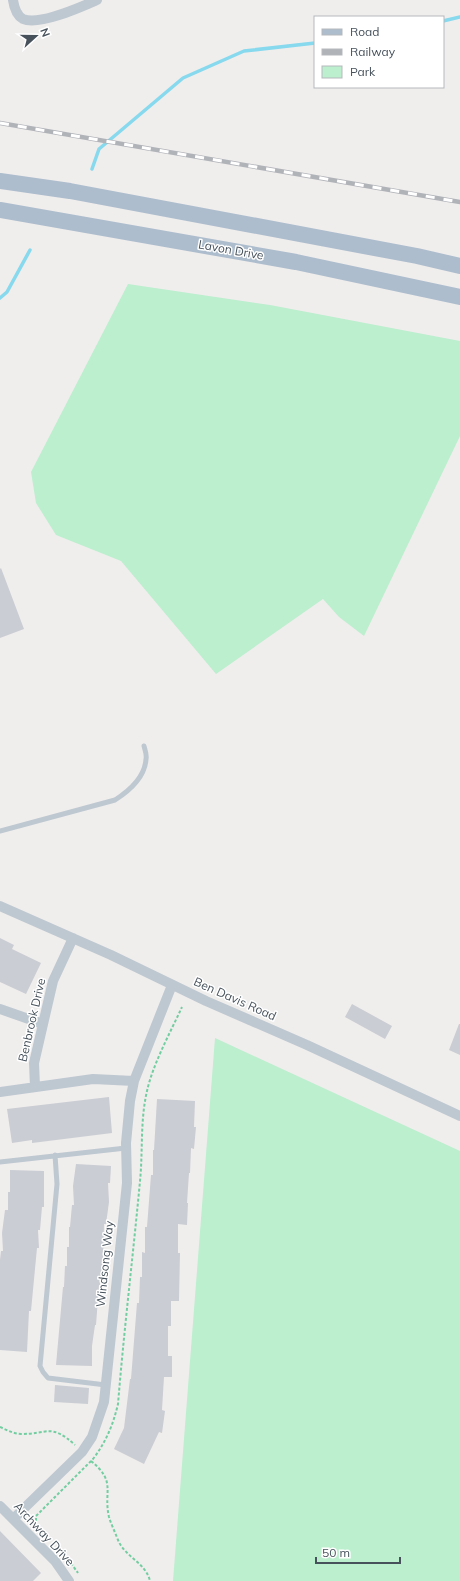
<svg xmlns="http://www.w3.org/2000/svg" width="460" height="1581" font-family="Mulish,sans-serif">
  <rect width="100%" height="100%" fill="#f0eded"/>
  <path fill="#bbefce" d="M128 284 270 305 460 341V436L364 636 339 617 323 599 216 674 121 561 56 535 36 503 31 472Z
    M215 1038 460 1151V1581H173Z"/>
  <g fill="none" stroke-linecap="round" stroke-linejoin="round">
    <path stroke="#87d9ed" stroke-width="3.5" d="M443 21 460 17
      M92 169 99 149 183 78 244 51 315 43
      M0 298 7 292 30 250"/>
  </g>
  <path fill="#cacdd3" d="M1 568 24 629 0 638V569Z
    M0 938 14 945 12 949 41 963 26 994 0 982Z
    M352 1004 392 1026 385 1039 345 1017Z
    M459 1024H460V1055L449 1050Z
    M109 1097 112 1133 32 1143V1140L12 1143 7 1109Z
    M157 1099 195 1101 194 1127H196L194 1149 191 1148 190 1173H189L187 1203H188L187 1225 178 1224V1253H180L179 1301H171V1326H168V1356H172V1377H164L162 1410 165 1411 162 1433 159 1432 144 1464 114 1449 124 1428 130 1379H131L137 1303H139L140 1277H142V1252L145 1253V1227H147L151 1175H153V1150H154Z
    M76 1164 111 1166 110 1183H108L109 1202 106 1224H104L103 1264 100 1285H99L96 1325H95L92 1346V1366L56 1365 63 1287H64L65 1266H67V1247H69V1227H70L72 1205H74L73 1186Z
    M10 1170 44 1171V1207H42L40 1230H38L39 1248H37L31 1311H29L27 1352 0 1350V1260L1 1251H3L2 1233 5 1210H8V1192H10Z
    M55 1385 89 1388 88 1404 54 1402Z
    M0 1531 41 1573 33 1581H0Z"/>
  <g fill="none" stroke-linecap="round" stroke-linejoin="round">
    <path stroke="#72cea0" stroke-width="2" stroke-dasharray="3 2" stroke-linecap="butt" d="M0 1427C7 1430 14 1434 21 1434 48 1434 51 1423 75 1445
      M91 1461C117 1482 103 1491 109 1517 111 1524 115 1532 118 1540 125 1557 146 1563 150 1581
      M36 1526V1516L93 1459C106 1442 113 1425 118 1404 124 1330 133 1256 140 1181 143 1151 140 1121 147 1091 153 1064 170 1033 182 1007
      M68 1559 78 1573"/>
    <path stroke="#bec8d0" stroke-width="5" d="M0 831 115 800C129 791 145 777 146 759 147 755 145 750 144 746
      M55 1155 57 1184 40 1366 43 1372 48 1378 106 1385
      M0 1162 126 1148"/>
    <path stroke="#bec8d0" stroke-width="10" d="M13 0C14 7 16 15 23 19 39 26 81 7 97 0
      M0 906 111 955 206 1001 307 1045 460 1116
      M0 1009 43 1024
      M35 1087 34 1063 53 981 73 938
      M0 1092 93 1079 134 1081
      M0 1506 55 1561 69 1581
      M13 1519 82 1452 92 1437 104 1402 127 1183 126 1143 130 1101 134 1081 172 985"/>
    <path stroke="#adbdcd" stroke-width="16" d="M0 181 70 191 417 256 460 266
      M0 210 296 262 460 297"/>
    <defs>
      <path id="rail" d="M0 123 460 202"/>
    </defs>
    <use href="#rail" stroke="#b0b3b8" stroke-width="4.5"/>
    <use href="#rail" stroke="#fff" stroke-width="3" stroke-dasharray="9" stroke-linecap="butt"/>
  </g>
  <g text-anchor="middle" stroke-width="3" stroke-linejoin="round" paint-order="stroke">
    <g font-size="12" fill="#46515b" stroke="#fff">
      <text transform="translate(231 250) rotate(10)" y="4">Lavon Drive</text>
      <text transform="translate(235 999) rotate(24)" y="4">Ben Davis Road</text>
      <text transform="translate(32 1020) rotate(-77)" y="4">Benbrook Drive</text>
      <text transform="translate(105 1264) rotate(-84)" y="4">Windsong Way</text>
      <text transform="translate(44 1534) rotate(47)" y="4">Archway Drive</text>
    </g>
  </g>
  <rect x="314" y="16" width="130" height="72" fill="#ffffff" stroke="#b5b9bd"/>
  <rect x="322" y="29" width="20" height="6" fill="#adbdcd" stroke="#b5b9bd"/>
  <text x="350" y="36" font-size="12" fill="#46515b">Road</text>
  <rect x="322" y="49" width="20" height="6" fill="#b0b3b8" stroke="#b5b9bd"/>
  <text x="350" y="56" font-size="12" fill="#46515b">Railway</text>
  <rect x="322" y="66" width="20" height="12" fill="#bbefce" stroke="#b5b9bd"/>
  <text x="350" y="76" font-size="12" fill="#46515b">Park</text>
  <g transform="translate(36 36) rotate(69)" stroke="#ffffff" stroke-width="3" paint-order="stroke">
  <path d="M0-3L7 15L0 10L-7 15Z" fill="#46515b"/>
  <text y="-6" font-size="11" font-weight="bold" text-anchor="middle" fill="#46515b">N</text>
  </g>
  <path d="M316 1557v6h84v-6" fill="none" stroke="#46515b" stroke-width="2"/>
  <text x="322" y="1557" font-size="12" fill="#46515b" stroke="#ffffff" stroke-width="3" paint-order="stroke">50 m</text>
</svg>
